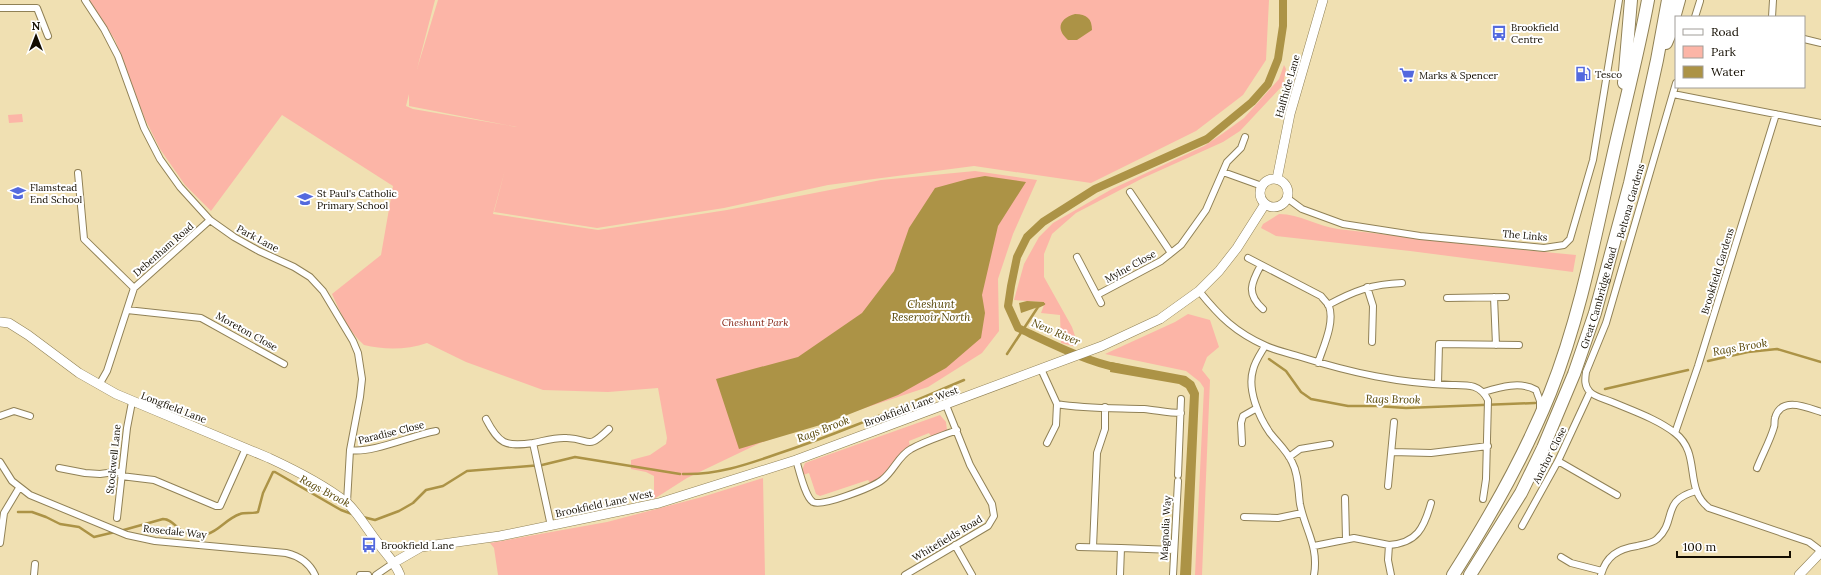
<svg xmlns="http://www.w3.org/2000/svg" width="1821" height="575" font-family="Lora,serif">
  <rect width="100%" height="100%" fill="#f0e0b2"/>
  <path fill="#fcb5a7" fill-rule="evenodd" d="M89 0H435L417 69 438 0H1269L1266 60 1243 95 1196 131 1091 183 974 166 828 185 724 208 597 228 494 212 505 170 493 214 598 230 727 210 881 180 975 171 1037 180 1013 234 998 279 999 331 982 353 928 387 760 443 687 478 654 499V476L646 472 631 469V460L650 455 666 444 667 438 658 388 608 392 543 390 466 362 427 343C407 350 384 350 364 345 349 332 340 312 332 294L381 255 393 186 282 115 211 211 185 185 160 149 145 119 115 40ZM409 94V106L517 127 413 109 406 106Z
    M1284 65 1286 69 1283 85 1240 131 1223 142 1143 178 1076 213 1052 234 1044 254V277L1072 327 1078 345 1073 346 1061 343 1060 315 1041 313 1044 305V302L1014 300 1024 264 1039 237 1053 223 1112 189 1204 146 1222 134 1244 118 1279 79Z
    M22 114 23 122 9 123 8 115Z
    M1279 214C1300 214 1317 226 1338 229 1417 238 1497 248 1576 255L1573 272 1410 251 1276 236 1261 228 1263 224Z
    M1188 314 1210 320 1219 347 1207 357 1202 370 1210 380 1202 575H1195L1204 388 1200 382 1186 371 1105 354 1175 322Z
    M940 415 946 422 947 430 932 438 929 433 909 441 910 447 884 475 871 484 868 480 820 496 816 494 809 473 803 475V468L805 463Z
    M763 478 765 575H498L494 548 490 543 607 522 702 497Z"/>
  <path fill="#ac9346" d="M1075 14C1087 14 1092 19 1092 30L1077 40H1068C1055 29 1060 18 1075 14Z
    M985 176 1026 182 998 226 982 295 985 313 981 338 946 368 898 395 827 423 739 449 716 379 798 357 862 313 894 271 909 228 935 188 968 179Z
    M1027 301 1044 302V305L1021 313 1019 303Z
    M1111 362 1186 376 1194 382 1199 393 1191 575H1180L1190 395 1186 388 1179 384 1110 372Z"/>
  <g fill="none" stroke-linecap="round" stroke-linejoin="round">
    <path stroke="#ac9346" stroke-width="2.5" d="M1007 354 1038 307 1044 304
      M1269 359 1286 371 1301 392 1311 399 1348 406H1376L1406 408 1535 403
      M1708 361 1748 352 1777 349 1821 362
      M1605 389 1688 370
      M683 474C716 475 746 465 777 454 841 433 902 406 964 380
      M18 512H32L46 517 60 524 79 527 94 537 115 532
      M363 517 375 520 399 511 413 503 426 490 443 486 467 471 542 465 575 457 680 474
      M120 531 163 519C173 519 177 530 186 533 215 542 220 521 240 514 245 512 252 514 258 512L263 493 273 472H275L341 510 352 514"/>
    <path stroke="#ac9346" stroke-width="8" d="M1120 368C1089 363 1048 342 1018 328L1008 306 1011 286 1017 257 1027 237 1043 222 1095 189 1207 139 1252 102 1268 84 1278 59 1283 26V0"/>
    <defs>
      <path id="street" d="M85 0 104 29 118 56 144 128 160 159 180 187 210 220 234 237 259 251 294 267 310 277 323 291 353 341 358 353 362 379 360 397 350 450 347 502
        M0 8H37L48 36
        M1695 17 1700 1
        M1772 17 1773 0
        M1804 39 1821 43
        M1676 83 1606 323 1586 372C1585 379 1584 386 1590 392 1595 397 1605 399 1612 402 1633 411 1657 419 1675 433 1702 454 1683 488 1709 508L1809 542 1821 551
        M1673 94 1821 123
        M1223 172 1262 186
        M78 173 84 239 134 288
        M1130 192 1171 253
        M1287 198 1302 209 1343 224 1420 236 1544 248 1564 245 1570 239 1593 160 1619 0
        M1077 257 1101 303
        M1248 258 1321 296C1323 299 1327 302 1329 306 1335 323 1323 347 1318 363
        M1261 265C1251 283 1246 294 1263 309
        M1367 287 1373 306 1372 342
        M1199 291C1220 317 1235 332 1266 346 1277 351 1289 353 1301 357 1352 373 1398 383 1452 385 1468 385 1480 384 1488 400L1486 479 1483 499
        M1097 295 1161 261 1181 245 1206 210 1227 162 1241 148 1245 137
        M1494 297 1496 345
        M1447 298 1506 297
        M1328 305C1354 291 1372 284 1402 283
        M127 310 201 318 284 364
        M1265 346C1261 353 1255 361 1253 370 1247 390 1259 417 1270 433 1278 443 1287 451 1292 462 1299 475 1298 491 1300 504 1305 530 1319 546 1314 575
        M1041 369 1057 404C1085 409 1115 408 1144 409 1156 410 1168 413 1181 413
        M1438 384 1439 344 1519 345
        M99 385 107 371 134 288 210 220
        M1484 392C1500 387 1521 381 1536 390L1540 401V408
        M0 416 14 411 30 416
        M486 419C499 444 505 447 533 443L551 526
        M1675 433 1698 366 1776 114
        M533 443C544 441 555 437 567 438 592 439 586 451 609 429
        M1047 443 1056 425 1057 404
        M1242 443 1241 423 1243 416 1257 408
        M350 450C371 454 413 435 436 431
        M1392 452 1431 453 1488 446
        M1289 457 1300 449 1330 444
        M796 460C799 469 805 497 813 502 822 507 873 487 882 480 894 471 898 456 911 449 925 441 942 436 957 430
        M1558 461 1617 495
        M0 462 12 481 30 495 127 535 155 541 286 553C299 556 309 562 315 575
        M59 468 85 473 100 474 122 471
        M1757 468C1762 455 1770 441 1774 427 1775 425 1774 421 1775 418 1781 396 1806 407 1821 412
        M1178 475 1181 399
        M121 476 154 480 216 506H220L246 448
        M1388 486 1394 422
        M1345 498 1346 539
        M1244 517 1278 518 1302 513
        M117 518 127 428 132 402
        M1522 526 1558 461 1590 392
        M0 543 4 513 19 488
        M955 545 972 575
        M1389 545C1417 543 1424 528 1431 503
        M1314 546 1354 538 1389 545 1388 560 1391 575
        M1079 547 1121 548 1120 575
        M1093 547 1097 453 1105 429V407
        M1121 548 1174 550
        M1561 557 1571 563 1602 571
        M34 575 35 564
        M360 575H368
        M376 575 395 562
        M905 575 988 526 994 516 992 504 970 465 946 405
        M1173 575 1178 481
        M1601 575C1606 556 1618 549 1637 546 1644 544 1651 544 1657 539 1678 520 1660 501 1696 491"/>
      <path id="secondary" d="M1277 179 1290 114 1323 0
        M1260 193a14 14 0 1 1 28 0a14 14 0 1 1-28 0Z
        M0 322 9 323 28 335 79 373 116 394 269 458C295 470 323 484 346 502 356 510 369 532 378 543 386 554 395 562 400 575
        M395 562 421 547 500 536 659 503 796 460 1102 346 1160 319 1199 291 1219 271 1237 248 1265 204
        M1799 575 1821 552"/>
      <g id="highway">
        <path d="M1666 43 1669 36 1679 0"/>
        <path d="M1624 83 1631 0"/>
        <path d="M1453 575C1490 517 1524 457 1550 393 1579 320 1594 242 1611 165 1623 110 1638 55 1648 0"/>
        <path id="s1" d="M1470 575 1521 493 1543 448 1574 374 1595 313 1630 183 1657 60 1668 0"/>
      </g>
    </defs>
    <use href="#street" stroke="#908156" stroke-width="8"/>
    <use href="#secondary" stroke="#908156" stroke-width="10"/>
    <use href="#highway" stroke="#908156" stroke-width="14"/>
    <use href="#street" stroke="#fff" stroke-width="6"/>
    <use href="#secondary" stroke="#fff" stroke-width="9"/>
    <use href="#highway" stroke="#fff" stroke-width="12"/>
  </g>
  <defs>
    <symbol id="bus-bare" viewBox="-9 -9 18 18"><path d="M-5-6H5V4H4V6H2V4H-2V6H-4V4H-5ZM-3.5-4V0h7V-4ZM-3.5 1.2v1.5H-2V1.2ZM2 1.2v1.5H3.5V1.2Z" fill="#5369de" stroke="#fff" stroke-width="2.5" paint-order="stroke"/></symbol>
    <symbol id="fuel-bare" viewBox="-9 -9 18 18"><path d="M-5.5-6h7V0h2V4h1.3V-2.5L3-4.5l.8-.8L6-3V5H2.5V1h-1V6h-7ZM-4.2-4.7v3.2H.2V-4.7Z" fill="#5369de" stroke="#fff" stroke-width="2.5" paint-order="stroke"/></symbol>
    <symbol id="supermarket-bare" viewBox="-9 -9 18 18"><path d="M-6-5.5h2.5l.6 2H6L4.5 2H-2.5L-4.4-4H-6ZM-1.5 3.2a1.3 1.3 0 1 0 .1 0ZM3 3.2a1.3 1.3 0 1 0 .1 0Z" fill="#5369de" stroke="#fff" stroke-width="2.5" paint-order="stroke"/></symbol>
    <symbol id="school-bare" viewBox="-9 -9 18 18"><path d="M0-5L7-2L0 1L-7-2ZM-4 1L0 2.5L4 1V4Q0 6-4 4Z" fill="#5369de" stroke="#fff" stroke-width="2.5" paint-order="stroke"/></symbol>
  </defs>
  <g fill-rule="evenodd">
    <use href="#bus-bare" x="1488" y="22" width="22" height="22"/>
    <use href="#fuel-bare" x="1572" y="63" width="22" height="22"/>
    <use href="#supermarket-bare" x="1396" y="64" width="22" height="22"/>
    <use href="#school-bare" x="7" y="182" width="22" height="22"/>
    <use href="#school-bare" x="294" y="188" width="22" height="22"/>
    <use href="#bus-bare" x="358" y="534" width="22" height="22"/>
  </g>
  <g text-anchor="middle" stroke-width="4" stroke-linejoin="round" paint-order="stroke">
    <g font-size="10" fill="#130d01" stroke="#fff" text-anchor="start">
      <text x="1511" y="31">Brookfield<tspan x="1511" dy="12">Centre</tspan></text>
      <text x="1595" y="78">Tesco</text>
      <text x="1419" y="79">Marks &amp; Spencer</text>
      <text x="30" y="191">Flamstead<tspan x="30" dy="12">End School</tspan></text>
      <text x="317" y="197">St Paul's Catholic<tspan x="317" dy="12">Primary School</tspan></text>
      <text x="381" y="549">Brookfield Lane</text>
    </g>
    <g font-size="10" fill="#130d01" stroke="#fff">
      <text transform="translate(1287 86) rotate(-74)" y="4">Halfhide Lane</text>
      <text transform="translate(1630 201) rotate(-74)" y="4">Beltona Gardens</text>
      <text transform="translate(1525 235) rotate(5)" y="4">The Links</text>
      <text transform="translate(258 238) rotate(28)" y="4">Park Lane</text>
      <text transform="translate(163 249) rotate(-41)" y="4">Debenham Road</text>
      <text transform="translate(1130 266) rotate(-29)" y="4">Mylne Close</text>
      <text transform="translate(1717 271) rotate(-73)" y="4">Brookfield Gardens</text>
      <text dy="4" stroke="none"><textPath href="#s1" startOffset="307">Great Cambridge Road</textPath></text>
      <text transform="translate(247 331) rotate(29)" y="4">Moreton Close</text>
      <text transform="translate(911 406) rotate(-20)" y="4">Brookfield Lane West</text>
      <text transform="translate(174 407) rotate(21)" y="4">Longfield Lane</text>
      <text transform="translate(391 432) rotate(-14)" y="4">Paradise Close</text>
      <text transform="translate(1549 455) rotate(-63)" y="4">Anchor Close</text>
      <text transform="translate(113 459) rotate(-84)" y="4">Stockwell Lane</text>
      <text transform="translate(604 503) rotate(-12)" y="4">Brookfield Lane West</text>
      <text transform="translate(1165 528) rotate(-87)" y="4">Magnolia Way</text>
      <text transform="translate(175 531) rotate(6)" y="4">Rosedale Way</text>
      <text transform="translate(947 538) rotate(-31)" y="4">Whitefields Road</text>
    </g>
    <g font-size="10" font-style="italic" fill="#87291a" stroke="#fff">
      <text x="755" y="326">Cheshunt Park</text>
    </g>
    <g font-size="11" font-style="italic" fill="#574605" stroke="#fff">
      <text x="931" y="308">Cheshunt<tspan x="931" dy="13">Reservoir North</tspan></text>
      <text transform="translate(1056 332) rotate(23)" y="4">New River</text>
      <text transform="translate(1740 347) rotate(-10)" y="4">Rags Brook</text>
      <text transform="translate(1393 399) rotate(1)" y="4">Rags Brook</text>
      <text transform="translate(823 429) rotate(-21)" y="4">Rags Brook</text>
      <text transform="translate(325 491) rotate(28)" y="4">Rags Brook</text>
    </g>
  </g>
  <rect x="1675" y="16" width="130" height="72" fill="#ffffff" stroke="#a19e99"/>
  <rect x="1683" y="29" width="20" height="6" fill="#ffffff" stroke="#a19e99"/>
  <text x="1711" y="36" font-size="12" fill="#130d01">Road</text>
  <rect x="1683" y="46" width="20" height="12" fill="#fcb5a7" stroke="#a19e99"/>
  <text x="1711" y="56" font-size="12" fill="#130d01">Park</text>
  <rect x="1683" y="66" width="20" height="12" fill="#ac9346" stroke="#a19e99"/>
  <text x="1711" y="76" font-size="12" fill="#130d01">Water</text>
  <g transform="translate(36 36)" stroke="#ffffff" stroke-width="3" paint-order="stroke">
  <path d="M0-3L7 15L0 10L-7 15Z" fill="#130d01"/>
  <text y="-6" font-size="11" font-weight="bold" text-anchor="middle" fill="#130d01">N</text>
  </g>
  <path d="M1677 551v6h113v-6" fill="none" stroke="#130d01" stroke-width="2"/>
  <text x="1683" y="551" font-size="12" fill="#130d01" stroke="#ffffff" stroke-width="3" paint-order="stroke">100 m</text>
</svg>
